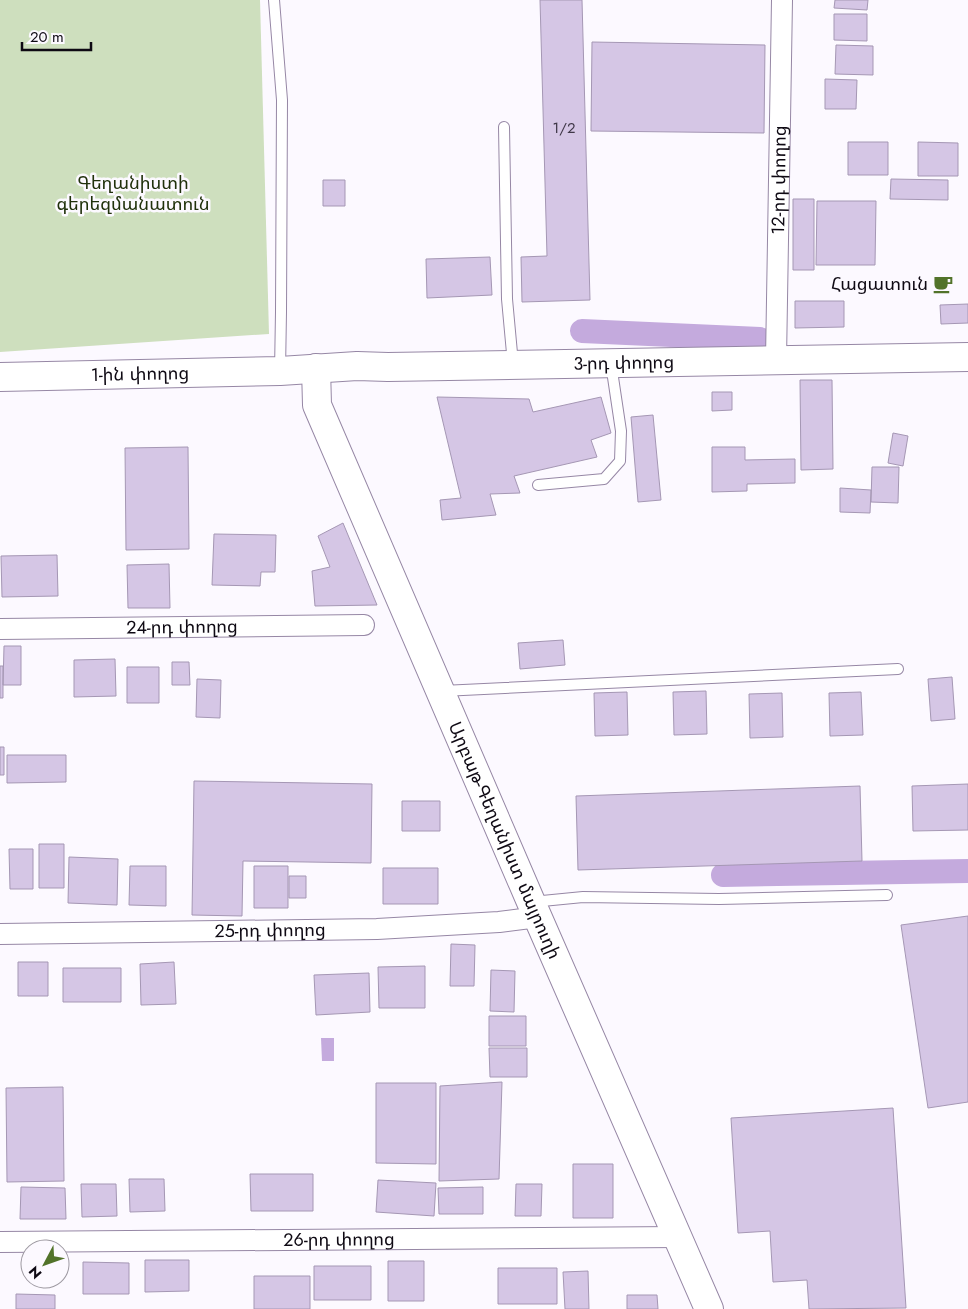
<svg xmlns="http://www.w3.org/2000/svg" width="968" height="1309" font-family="Jost,'Noto Sans Armenian',sans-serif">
  <rect width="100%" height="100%" fill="#fcf9ff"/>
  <path fill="#cedfbe" d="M0 0H260L269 334 0 352Z"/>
  <path fill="#c4aadd" d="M321 1038H334V1061H322Z"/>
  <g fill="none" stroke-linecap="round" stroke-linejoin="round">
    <path stroke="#c4aadd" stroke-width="24" d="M582 331 760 339
      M723 875 968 871"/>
  </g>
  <path fill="#d5c6e5" stroke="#a597b4" d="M540 0H582L590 300 522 302 521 257 547 256Z
    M835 0H868L867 10 834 8Z
    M834 14H867V41L834 40Z
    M592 42 765 45 764 133 591 131Z
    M836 45 873 46V75L835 74Z
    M825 79 857 80 856 109H825Z
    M848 142H888V175H848Z
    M918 142 958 143V176H918Z
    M891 179 948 180V200L890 199Z
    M323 180H345V206H323Z
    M793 199H814V270H793Z
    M817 201H876L875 265H816Z
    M490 257 492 295 427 298 426 259Z
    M795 301H844V327L795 328Z
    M968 304V323L941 324 940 305Z
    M800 380H832L833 469 801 470Z
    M712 392H732V410L712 411Z
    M437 397 529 399 533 412 601 397 611 433 591 440 597 457 514 476 520 493 490 494 496 515 442 520 440 500 461 498Z
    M653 415 661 500 638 502 631 417Z
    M893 433 908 436 903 466 888 463Z
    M188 447 189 549 126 550 125 448Z
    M712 447H745V460L795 459V483L747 484V491L712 492Z
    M872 467H899L898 503 871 502Z
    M840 488 871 490 870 513 840 512Z
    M343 523 377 605 315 606 312 571 330 567 318 536Z
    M214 534 276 535 275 572H261L260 586 212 585Z
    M57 555 58 596 2 597 1 556Z
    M169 564 170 608H128L127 565Z
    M563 640 565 665 520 669 518 643Z
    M4 646H21V685H3Z
    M115 659 116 696 74 697V660Z
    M172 662H189L190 685H172Z
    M0 666H3V698H0Z
    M127 667H159V703H127Z
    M952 677 955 719 931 721 928 679Z
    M197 679 221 680 220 718 196 717Z
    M706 691 707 734 674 735 673 692Z
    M627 692 628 735 595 736 594 693Z
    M861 692 863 735 830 736 829 693Z
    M782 693 783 737 750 738 749 694Z
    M0 747H4V775H0Z
    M7 755H66V782L7 783Z
    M194 781 372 784 371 863 243 861 242 916 192 915Z
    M968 784V830L913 831 912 786Z
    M860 786 862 861 578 870 576 796Z
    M402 801H440V831H402Z
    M39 844H64V888H39Z
    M9 849H33V889H10Z
    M69 857 118 859 117 905 68 903Z
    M130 866H166V906L129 905Z
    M254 866H288V908H254Z
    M383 868H438V904H383Z
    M289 876H306V898H289Z
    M968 916V1102L928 1108 901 925Z
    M451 944 475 945 474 986H450Z
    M18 962H48V996H18Z
    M174 962 176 1004 141 1005 140 964Z
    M425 966V1008H379L378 967Z
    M63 968H121V1002H63Z
    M491 970 515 971 514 1012 490 1011Z
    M369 973 370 1012 316 1015 314 975Z
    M489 1016H526V1046H489Z
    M489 1048H527V1077H490Z
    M502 1082 499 1179 439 1181 440 1086Z
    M376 1083H436V1164L376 1163Z
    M63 1087 64 1181 7 1182 6 1088Z
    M893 1108 906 1308 809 1309 807 1280 773 1282 770 1231 738 1233 731 1118Z
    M573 1164H613V1218H573Z
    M250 1174H313V1211H251Z
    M129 1179H164L165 1211 130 1212Z
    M378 1180 436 1183 434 1216 376 1212Z
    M81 1184H116L117 1216 82 1217Z
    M516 1184H542L541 1216H515Z
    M21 1187 65 1188 66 1219H20Z
    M483 1187V1214H439L438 1188Z
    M145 1260H189V1291L145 1292Z
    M388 1261H424V1301H388Z
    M83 1262 129 1263V1294H83Z
    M314 1266H371V1300H314Z
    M498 1268H557V1304H498Z
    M588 1271 589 1309H565L563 1272Z
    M254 1276H310V1309H254Z
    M16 1294 55 1295V1309H16Z
    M627 1295H657L658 1309H627Z"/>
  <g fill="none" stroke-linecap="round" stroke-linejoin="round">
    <defs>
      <path id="service" d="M274 0 282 100 281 312 280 371
        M504 127 507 299 513 364
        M538 485 604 479 620 461 621 431 611 364
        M442 691 898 669
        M532 902 583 897 719 899 887 895"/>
      <g id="minor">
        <path id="s1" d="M776 360 782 0"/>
        <path id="s2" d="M0 629 364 625"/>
        <path id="s3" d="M0 934 377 929 499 922 538 917"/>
        <path id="s4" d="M0 1242 678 1237"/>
      </g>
      <g id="secondary">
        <path id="s5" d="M316 368 317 405 531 902 709 1309"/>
        <path id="s6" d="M0 377 280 371 357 366 388 367 968 357"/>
      </g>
    </defs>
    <use href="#service" stroke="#9687a5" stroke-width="12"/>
    <use href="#minor" stroke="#9687a5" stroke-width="22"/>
    <use href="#secondary" stroke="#9687a5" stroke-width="30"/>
    <use href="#service" stroke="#fff" stroke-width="10"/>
    <use href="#minor" stroke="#fff" stroke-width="20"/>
    <use href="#secondary" stroke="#fff" stroke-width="28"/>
  </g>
  <defs>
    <symbol id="cafe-bare" viewBox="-9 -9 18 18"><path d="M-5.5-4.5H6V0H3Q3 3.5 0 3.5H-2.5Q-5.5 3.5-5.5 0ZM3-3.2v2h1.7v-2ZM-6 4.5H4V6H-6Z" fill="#52732a" stroke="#fcf9ff" stroke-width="2.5" paint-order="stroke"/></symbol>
  </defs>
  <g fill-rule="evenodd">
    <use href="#cafe-bare" x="929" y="270" width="28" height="28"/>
  </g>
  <g text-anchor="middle" stroke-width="5" stroke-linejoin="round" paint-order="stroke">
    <g font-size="15" fill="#403848">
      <text x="564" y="133">1/2</text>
    </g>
    <g font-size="18" fill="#0e0913" stroke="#fcf9ff">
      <text dy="6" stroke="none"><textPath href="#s1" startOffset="180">12-րդ փողոց</textPath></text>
      <text dy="6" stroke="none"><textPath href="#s6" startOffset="624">3-րդ փողոց</textPath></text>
      <text dy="6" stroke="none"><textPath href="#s6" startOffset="140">1-ին փողոց</textPath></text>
      <text dy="6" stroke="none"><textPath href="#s2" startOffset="182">24-րդ փողոց</textPath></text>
      <text dy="6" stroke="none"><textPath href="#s5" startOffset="511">Արբաթ-Գեղանիստ մայրուղի</textPath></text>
      <text dy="6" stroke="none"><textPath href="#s3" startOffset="270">25-րդ փողոց</textPath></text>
      <text dy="6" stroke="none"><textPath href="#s4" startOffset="339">26-րդ փողոց</textPath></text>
    </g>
    <g font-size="18" fill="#20310b" stroke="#fcf9ff">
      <text x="133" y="189">Գեղանիստի<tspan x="133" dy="21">գերեզմանատուն</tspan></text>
    </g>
    <g font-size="18" fill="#0e0913" stroke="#fcf9ff" text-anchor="end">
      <text x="928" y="290">Հացատուն</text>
    </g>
  </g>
  <g transform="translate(45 1264) rotate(229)"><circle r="24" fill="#fcf9ff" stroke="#9d99a1"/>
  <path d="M0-4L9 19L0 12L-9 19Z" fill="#52732a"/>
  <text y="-8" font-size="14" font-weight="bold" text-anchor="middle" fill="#0e0913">N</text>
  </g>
  <path d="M22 42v8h69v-8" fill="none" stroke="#0e0913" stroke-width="2.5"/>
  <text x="30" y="42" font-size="15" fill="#0e0913" stroke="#fcf9ff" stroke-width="4" paint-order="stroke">20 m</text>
</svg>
